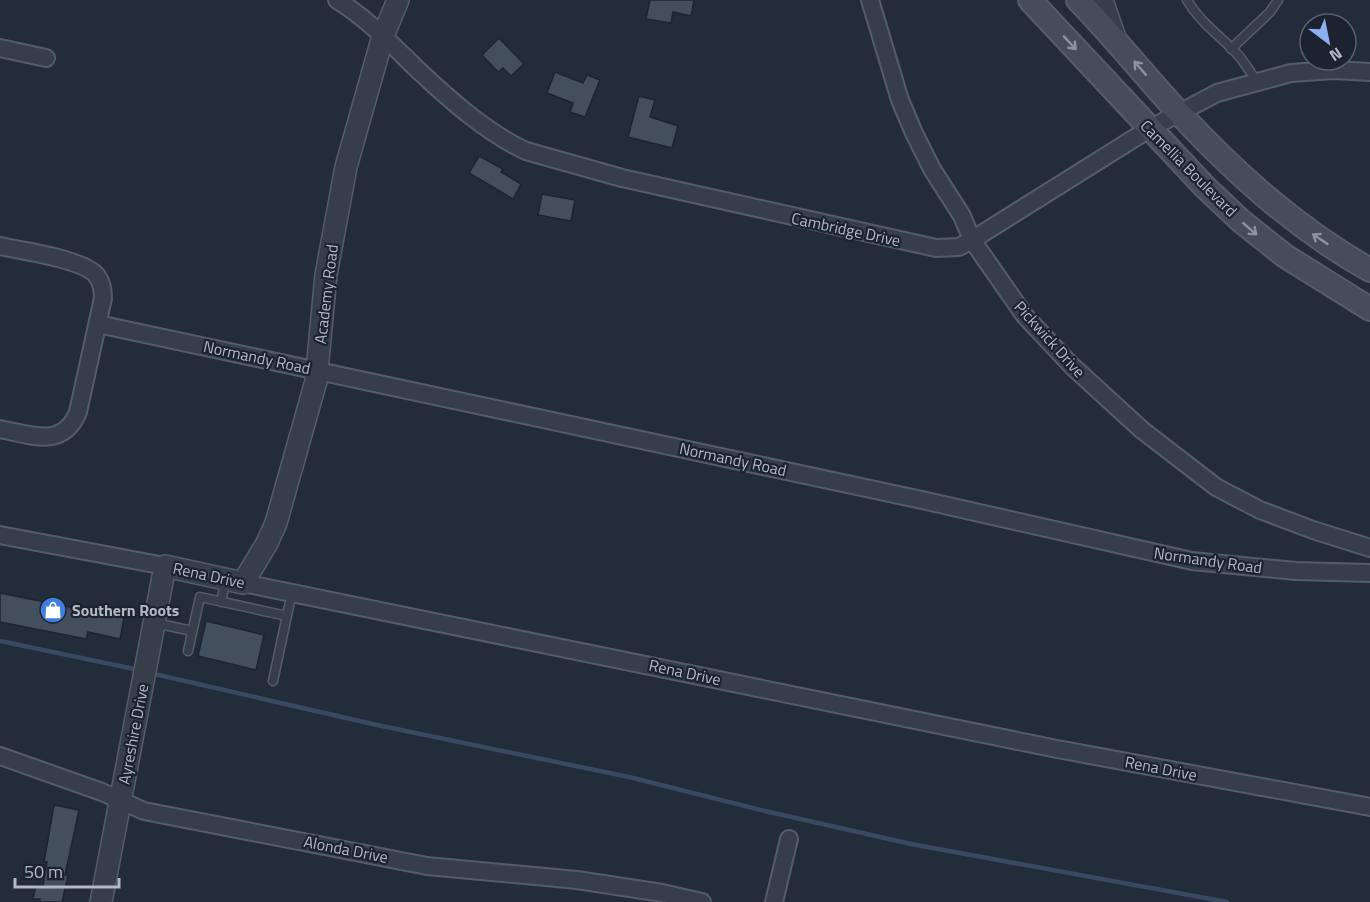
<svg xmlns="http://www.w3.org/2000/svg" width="1370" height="902" font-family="'Titillium Web',sans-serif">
  <rect width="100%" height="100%" fill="#232c39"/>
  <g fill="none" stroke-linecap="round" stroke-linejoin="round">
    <path stroke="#394962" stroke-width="4.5" d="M0 641 139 670
      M150 673 377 725 629 777 765 811 911 844 1227 902"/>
  </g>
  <path fill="#444f5e" stroke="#1e2530" stroke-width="1.5" d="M650 0H694L691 16 673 12 671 23 646 19Z
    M499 38 524 64 511 76 503 68 498 72 482 55Z
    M555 72 583 83 587 75 600 80 585 117 570 112 573 103 547 93Z
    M639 96 655 100 650 117 678 126 672 148 628 137Z
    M479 156 503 169 501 172 521 184 513 199 469 173Z
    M542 194 575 200 571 221 538 215Z
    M0 593 124 618 120 639 88 632 86 639 0 622Z
    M206 621 264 635 256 670 198 656Z
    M54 805 79 810 65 875 68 876 62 902H40V899H33L36 885 43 886 47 862H44Z"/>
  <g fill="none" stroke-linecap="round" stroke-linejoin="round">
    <defs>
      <path id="service" d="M1187 0C1200 23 1221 36 1238 55 1245 63 1251 73 1257 82
        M1231 49 1270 12 1278 0
        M221 602 226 579
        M155 623 192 631
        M188 651 200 597 287 616
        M273 681 292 592"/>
      <path id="minor" d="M337 0C368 19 392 45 418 70 450 100 487 133 526 151L622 178 936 248 959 247 972 240 1149 129 1217 93 1291 73 1334 70 1370 72
        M870 0 900 100 914 133 932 169 962 216 972 240 1025 316 1072 366 1142 430 1216 487 1260 510 1313 530 1370 548
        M0 48 46 58
        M0 246C22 251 84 259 97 276 102 283 103 290 103 298L78 412C63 449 31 435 0 429
        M98 324 922 500 1192 561 1296 571 1370 573
        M0 535 165 566
        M243 583 1052 748 1370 807
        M0 756 102 792 144 811 427 866 577 880 662 893 702 902
        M774 902 789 839"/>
      <path id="tertiary" d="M1102 0 1115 38
        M101 902 165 566 243 583 267 543 276 523 316 381 326 275 346 167 383 36 398 0"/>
      <path id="secondary" d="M1030 0 1205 187 1241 221 1285 256 1370 309
        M1078 0C1113 36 1145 76 1179 113 1236 174 1297 229 1370 270"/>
    </defs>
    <use href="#service" stroke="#555c67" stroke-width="11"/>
    <use href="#minor" stroke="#555c67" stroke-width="20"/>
    <use href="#tertiary" stroke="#555c67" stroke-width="24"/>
    <use href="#secondary" stroke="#555c67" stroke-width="26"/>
    <use href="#service" stroke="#373e4a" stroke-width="8"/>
    <use href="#minor" stroke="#373e4a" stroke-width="16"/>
    <use href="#tertiary" stroke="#373e4a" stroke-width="21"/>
    <use href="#secondary" stroke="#454d5c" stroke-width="22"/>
  </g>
  <defs><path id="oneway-shaft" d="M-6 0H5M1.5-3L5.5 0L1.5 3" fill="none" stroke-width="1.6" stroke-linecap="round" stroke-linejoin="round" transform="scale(1.5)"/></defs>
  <g stroke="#8c93a0">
    <use href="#oneway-shaft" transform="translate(1070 43) rotate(47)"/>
    <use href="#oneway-shaft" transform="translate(1140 68) rotate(-131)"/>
    <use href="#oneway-shaft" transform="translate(1250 229) rotate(41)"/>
    <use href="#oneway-shaft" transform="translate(1320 239) rotate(-146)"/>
  </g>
  <defs>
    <symbol id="shop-disc" viewBox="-11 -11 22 22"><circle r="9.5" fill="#3f7fe0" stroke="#1c232e"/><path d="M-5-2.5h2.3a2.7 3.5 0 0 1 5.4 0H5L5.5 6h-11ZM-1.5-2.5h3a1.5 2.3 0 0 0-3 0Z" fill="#fff"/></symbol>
  </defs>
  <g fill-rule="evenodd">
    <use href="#shop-disc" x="38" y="595" width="30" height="30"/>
  </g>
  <g text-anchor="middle" stroke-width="4.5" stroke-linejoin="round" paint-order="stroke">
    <g font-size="16" fill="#b2b9c5" stroke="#1c232e">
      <text transform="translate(1189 168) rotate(45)" y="6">Camellia Boulevard</text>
      <text transform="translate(846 229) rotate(12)" y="6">Cambridge Drive</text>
      <text transform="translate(326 294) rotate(-83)" y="6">Academy Road</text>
      <text transform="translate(1050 339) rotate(48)" y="6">Pickwick Drive</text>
      <text transform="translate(257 357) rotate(12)" y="6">Normandy Road</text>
      <text transform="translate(733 459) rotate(12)" y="6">Normandy Road</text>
      <text transform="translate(1208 560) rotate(8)" y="6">Normandy Road</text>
      <text transform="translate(209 575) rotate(12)" y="6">Rena Drive</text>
      <text transform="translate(685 672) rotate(12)" y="6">Rena Drive</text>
      <text transform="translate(133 734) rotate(-79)" y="6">Ayreshire Drive</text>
      <text transform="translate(1161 768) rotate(11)" y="6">Rena Drive</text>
      <text transform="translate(346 849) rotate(11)" y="6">Alonda Drive</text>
    </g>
    <g font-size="16" font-weight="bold" fill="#b2b9c5" stroke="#1c232e" text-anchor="start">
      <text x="72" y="616">Southern Roots</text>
    </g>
  </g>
  <g transform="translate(1328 42) rotate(148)"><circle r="28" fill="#1c232e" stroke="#585f6a" stroke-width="1.5"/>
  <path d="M0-4.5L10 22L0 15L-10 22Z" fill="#8bb1f2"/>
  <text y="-9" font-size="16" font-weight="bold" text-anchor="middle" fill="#b2b9c5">N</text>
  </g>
  <path d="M15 878v9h104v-9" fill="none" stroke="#b2b9c5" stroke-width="3"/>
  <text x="24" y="878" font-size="18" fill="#b2b9c5" stroke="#1c232e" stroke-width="4.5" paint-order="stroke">50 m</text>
</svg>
